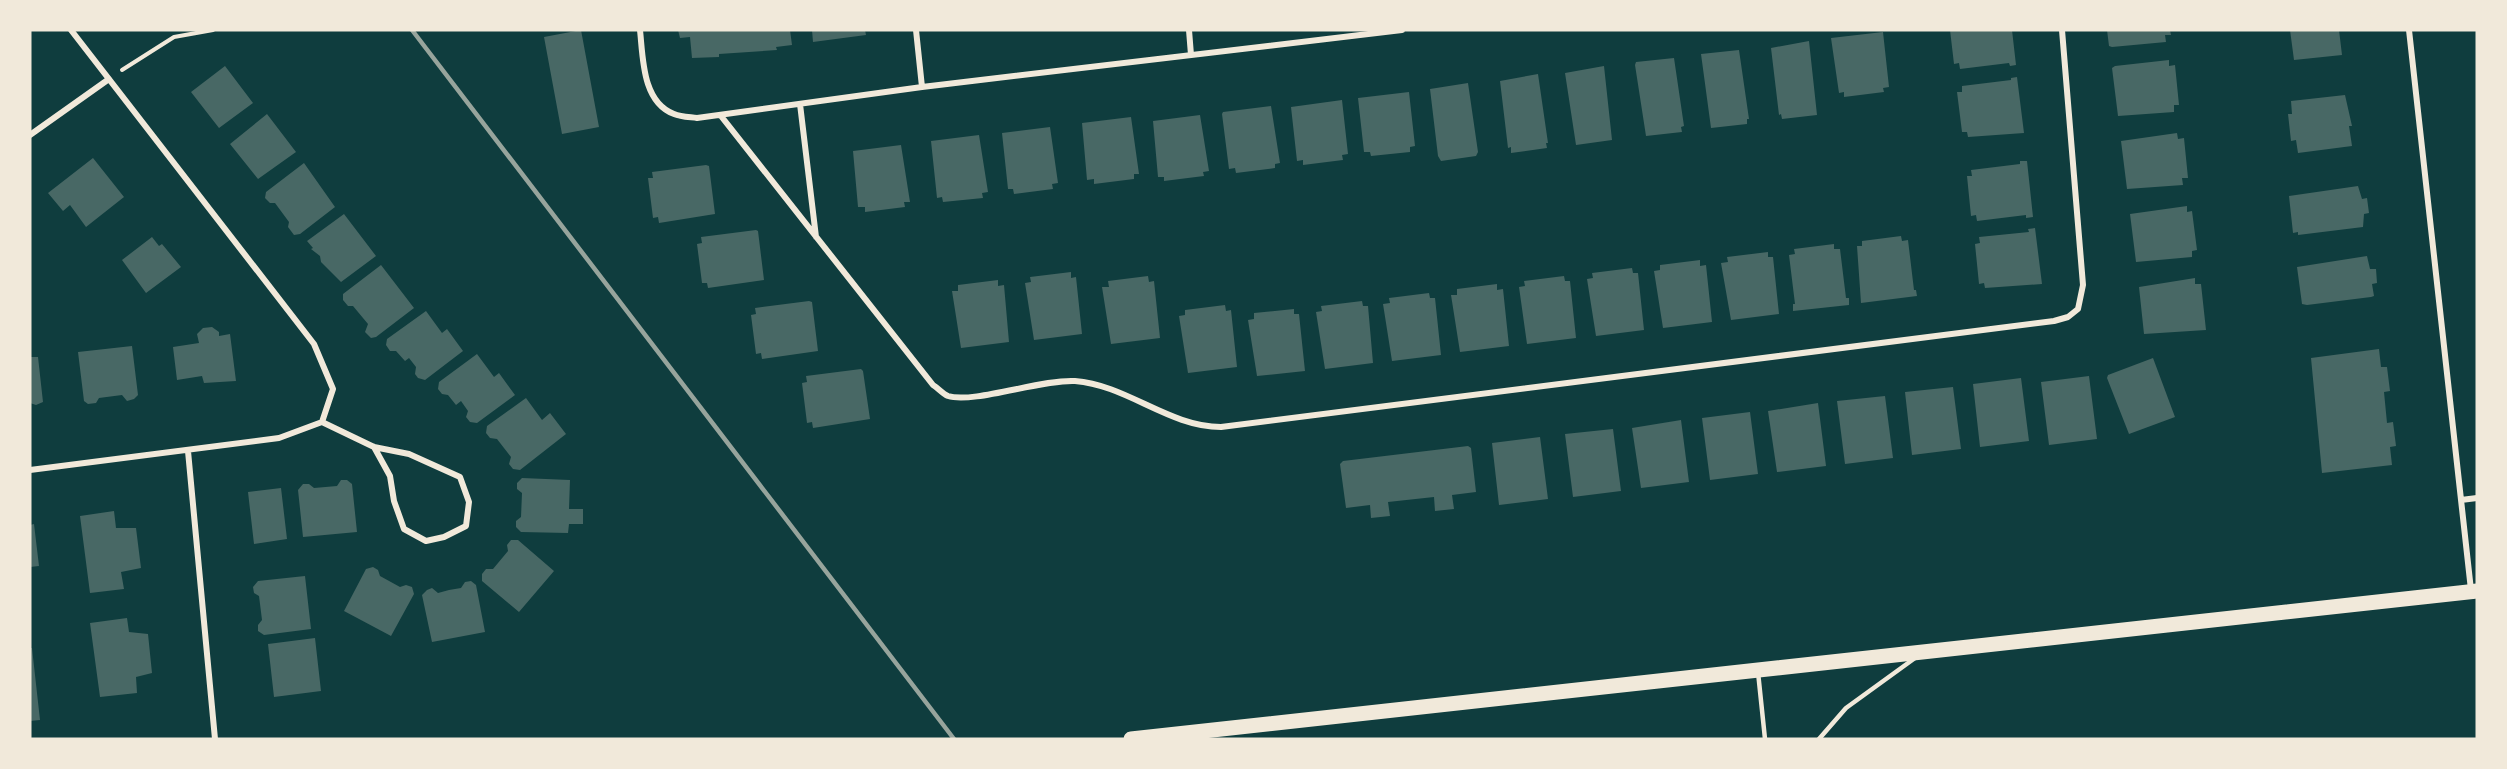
<svg xmlns="http://www.w3.org/2000/svg" width="2507" height="769" font-family="Jost,sans-serif">
  <rect width="100%" height="100%" fill="#0f3d3e"/>
  <path fill="#486865" d="M581 30 599 127 562 134 544 37Z
    M678 30H790L792 45 776 47 777 50 719 54V57L692 58 690 37 680 38Z
    M812 30H865L866 35 813 42Z
    M1950 30H2012L2016 65 2010 66 2009 63 1960 69 1959 63 1954 64Z
    M2107 30H2170L2171 35H2165L2166 42 2112 47 2109 46Z
    M2290 30H2339L2342 55 2294 60Z
    M1883 32 1889 87 1883 88 1884 92 1844 97V92L1839 93 1831 38Z
    M1809 41 1817 115 1782 119 1781 114 1779 115 1771 48Z
    M1739 50 1749 119H1747V124L1711 128 1701 54Z
    M1674 58 1684 126 1681 127 1682 132 1646 136 1635 65 1636 62Z
    M2169 60V66L2175 65 2179 105H2174V112L2118 116 2112 68 2115 66Z
    M225 66 253 103 219 128 191 92Z
    M1604 66 1612 140 1576 145 1565 73Z
    M1538 74 1548 143H1546L1547 148 1511 153V147L1508 148 1500 81Z
    M2017 77 2024 133 1968 137 1967 132H1962L1957 92H1962V86L2011 80V78Z
    M1468 83 1478 152 1476 156 1441 161 1438 156 1430 89Z
    M1409 92 1415 146 1410 147V152L1371 156 1370 152H1364L1358 98Z
    M2345 95 2352 126H2349L2352 146 2298 153 2296 140 2291 141 2288 114H2292L2291 101Z
    M1342 100 1348 154 1342 155 1343 160 1303 165V160L1297 161 1291 107Z
    M1271 106 1280 163 1275 164V168L1236 173 1235 168 1229 169 1222 114 1223 112Z
    M267 114 296 152 258 179 230 144Z
    M1200 115 1209 171 1203 172 1204 176 1164 181V177H1158L1153 121Z
    M1131 117 1139 174H1134V179L1094 184V179L1087 180 1082 123Z
    M1050 127 1058 183 1052 184 1053 189 1014 194 1013 189H1008L1002 133Z
    M2177 133 2178 139 2184 138 2188 178H2182L2183 185 2127 189 2121 141Z
    M979 135 988 192 982 193 983 198 943 202 942 197 937 198 931 141Z
    M901 145 910 202H904L905 207 865 212V207H858L853 151Z
    M93 158 124 197 86 227 70 205 63 211 48 193Z
    M2020 161H2027L2033 217 2026 218V215L1977 221 1976 215 1971 216 1967 176H1972L1971 170 2020 164Z
    M304 163 335 207 300 234 294 235 288 227 289 222 275 203H270L265 198 266 192Z
    M706 165 709 166 715 214 659 223 658 217 653 218 648 178H653L652 172Z
    M2358 186 2362 199 2367 198 2369 213 2364 214 2363 227 2298 235V232L2293 233 2289 196Z
    M2187 206V212L2192 211 2197 250 2192 251V257L2136 262 2130 214Z
    M344 214 376 256 341 282 321 262 320 256 311 249 313 248 307 241Z
    M2035 228 2042 284 1985 288 1984 283 1979 284 1975 244 1980 243 1979 237 2029 232 2028 229Z
    M756 230 758 231 764 280 708 288 707 283H702L697 244 702 243 701 237Z
    M1901 236 1902 241 1908 240 1914 290H1916L1917 296 1861 303 1857 246H1862V241Z
    M152 237 159 246 162 244 181 267 146 293 122 260Z
    M1834 244V249H1840L1846 298H1849V305L1793 311V304H1795L1789 255 1795 254 1794 249Z
    M1768 252V257H1773L1779 314 1731 320 1721 263 1728 262 1727 257Z
    M2367 256 2370 269H2376L2377 283 2372 284 2374 296 2371 297 2307 305 2302 304 2297 267Z
    M1700 260V266L1706 265 1712 322 1663 328 1654 271 1660 270V265Z
    M381 265 414 308 376 337 371 338 365 332 368 324 353 306H348L343 300V294Z
    M1632 268 1633 273H1638L1644 330 1596 336 1587 279 1593 278 1592 273Z
    M1071 272V278L1076 277 1082 334 1034 340 1025 283 1031 282 1030 277Z
    M1148 276 1149 282 1154 281 1160 338 1111 344 1102 287H1109L1108 281Z
    M1564 276 1565 281H1570L1576 338 1527 344 1519 287 1525 286 1524 281Z
    M2195 278V284H2201L2206 330 2144 334 2139 287Z
    M998 280V286L1004 285 1009 342 961 348 952 291H958V285Z
    M1497 284V290L1503 289 1509 346 1460 352 1451 295H1457V289Z
    M1429 293 1430 298H1435L1441 355 1392 361 1383 304 1390 303 1389 298Z
    M809 301 812 302 818 351 762 359 761 353 756 354 751 315 756 314 755 308Z
    M1362 301 1363 306H1368L1373 363 1325 369 1316 312 1322 311 1321 306Z
    M1225 305 1226 311 1231 310 1237 367 1188 373 1179 316 1185 315V310Z
    M1294 309V314H1299L1305 371 1257 376 1248 320 1254 319V313Z
    M426 311 442 333 447 329 463 351 425 380 418 378 415 374 416 367 409 358 405 361 396 351H390L386 345 387 339Z
    M212 327 219 332V336L230 334 236 381 204 383 202 376 177 380 173 347 199 343 197 334 203 328Z
    M132 346 138 395 134 399 127 401 122 395 99 398 96 403 88 404 84 401 78 352Z
    M2379 349 2381 367H2387L2390 391 2384 392 2387 423 2393 422 2396 446 2390 447 2392 465 2322 473 2311 358Z
    M477 354 494 377 499 373 515 395 477 423 470 422 466 417 468 411 461 401 456 405 448 395 442 394 438 389 439 382Z
    M30 357H38L43 402 36 405 30 403Z
    M2153 358 2175 417 2129 434 2107 378 2108 375Z
    M861 369 863 371 870 419 813 428 812 422 807 423 802 383 807 382 806 376Z
    M2089 376 2097 439 2049 445 2041 382Z
    M2021 378 2029 441 1980 447 1973 384Z
    M1953 387 1961 449 1912 455 1905 392Z
    M1885 396 1893 458 1845 464 1837 401Z
    M526 398 542 420 550 413 566 434 520 470 513 469 509 464 511 457 497 439 490 438 486 433 487 426Z
    M1818 403 1826 466 1777 472 1768 411Z
    M1750 412 1758 474 1710 480 1702 418Z
    M1681 420 1689 482 1641 488 1632 428Z
    M1613 429 1621 491 1573 497 1565 434Z
    M1540 437 1548 499 1499 505 1492 443Z
    M1468 446 1471 448 1476 492 1452 495 1454 509 1435 511 1434 497 1388 502 1390 516 1371 518 1370 505 1346 508 1340 464 1343 461Z
    M522 478 570 480 569 509H583V524H569L568 533 521 532 516 527V521L521 517 522 493 517 489V483Z
    M341 480H347L352 484 357 532 303 537 298 490 303 484H309L314 488 337 486Z
    M281 488 287 539 254 544 248 492Z
    M114 511 116 528H136L141 568 121 572 124 589 90 593 80 516Z
    M34 524 39 566 30 567V525Z
    M511 540H518L554 571 519 612 482 581V574L486 569H493L508 551 507 545Z
    M373 567 378 570 380 576 400 587 406 585 412 587 414 594 391 636 344 611 366 569Z
    M305 576 311 629 264 635 258 631V625L262 620 259 596 254 593 253 587 258 581Z
    M471 581 476 585 485 632 432 642 422 595 427 590 432 588 438 593 449 590 461 588 465 582Z
    M127 618 129 632 148 634 152 673 136 677 137 693 100 697 90 623Z
    M315 638 321 691 274 697 268 644Z
    M30 648H32L40 720 30 721Z"/>
  <g fill="none" stroke-linecap="round" stroke-linejoin="round">
    <path stroke="#f1e9da" stroke-width="4" d="M122 70 174 37 213 30"/>
    <path stroke="#f1e9da" stroke-width="4.5" d="M1758 672 1765 739
      M1819 739 1846 708 1915 658"/>
    <path stroke="#f1e9da" stroke-width="6" d="M71 30 314 344 333 389 322 422 374 447 409 454 460 477 469 502 466 526 444 537 426 541 404 529 394 501 390 476 374 447
      M640 30C643 57 642 102 674 114 681 117 690 117 697 118L922 87 1402 30
      M916 30 922 87
      M1189 30 1191 55
      M2409 30 2471 590
      M800 104 816 237
      M721 116 933 385C938 388 943 394 948 396 973 404 1042 379 1075 381 1127 385 1169 427 1221 427L2054 321 2068 317 2078 309 2083 285 2062 30
      M30 135 109 79
      M188 451 215 739
      M30 470 279 438 322 422
      M2461 500 2477 498"/>
    <path stroke="#f1e9da" stroke-width="15" d="M1131 739 2477 591"/>
    <path stroke="#97a49c" stroke-width="4.5" d="M412 30 954 739"/>
  </g>
  <rect width="2507" height="769" fill="none" stroke="#f1e9da" stroke-width="63"/>
</svg>
